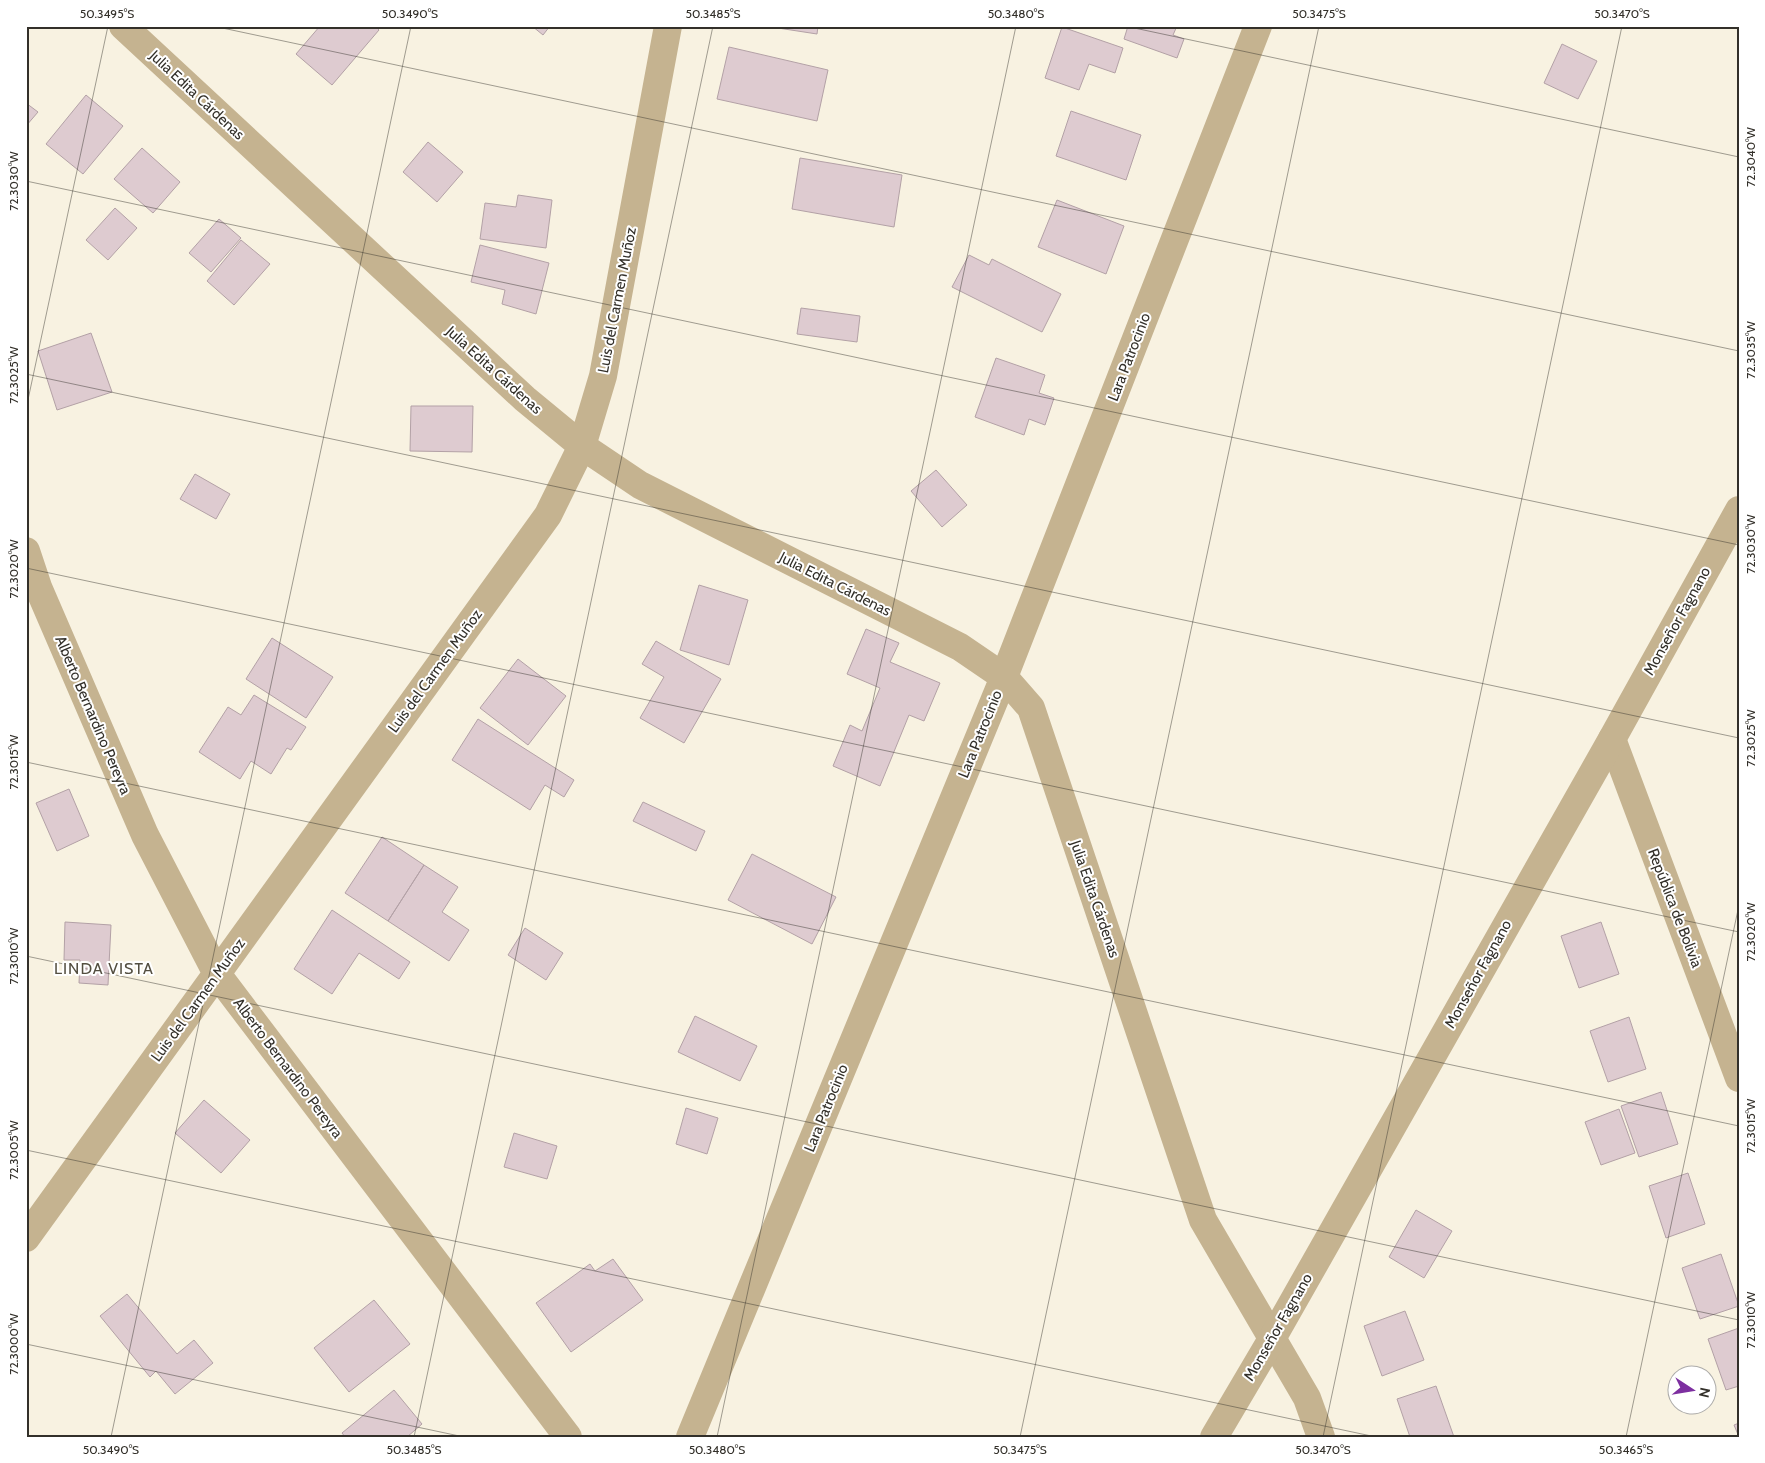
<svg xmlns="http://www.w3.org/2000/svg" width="1765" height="1463" font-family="Cabin,sans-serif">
  <rect width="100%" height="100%" fill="#f8f2e1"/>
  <path fill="#decbd0" stroke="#b3a1a6" d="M320 26H375L379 30 332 85 296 54Z
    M532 26H550L543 35Z
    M765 26H818L817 34Z
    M1128 26H1177L1173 35 1184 39 1177 58 1124 39Z
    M1062 27 1123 48 1115 73 1089 64 1079 90 1045 78Z
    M1562 44 1597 61 1578 99 1544 83Z
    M729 47 828 70 817 121 717 99Z
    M86 95 123 126 83 174 46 144Z
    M26 103 38 112 26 126Z
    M1071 111 1141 135 1126 180 1056 156Z
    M428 142 463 172 437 202 403 172Z
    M142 148 180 182 153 213 114 179Z
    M800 158 902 175 894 227 792 209Z
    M518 195 552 200 546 248 480 239 485 203 516 207Z
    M1057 200 1124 226 1106 274 1038 247Z
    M115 208 137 228 108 260 86 240Z
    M219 219 241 238 211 272 189 253Z
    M241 240 270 264 234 305 207 281Z
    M480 245 549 263 536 314 502 304 505 290 471 282Z
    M969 255 989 265 992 259 1061 294 1042 332 952 287Z
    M801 308 860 316 857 342 797 334Z
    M91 333 112 392 57 410 38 351Z
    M996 358 1045 375 1039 393 1054 398 1045 425 1029 419 1024 435 975 417Z
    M411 406H473L472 452 410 451Z
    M936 470 967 505 942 527 911 491Z
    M195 474 230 494 216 519 180 499Z
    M699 585 748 600 729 665 680 650Z
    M866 629 899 643 890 662 940 683 924 721 909 715 880 786 833 766 850 725 862 731 880 688 847 674Z
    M272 638 333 677 306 718 246 679Z
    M656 641 721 679 684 743 640 718 664 677 642 664Z
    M518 659 566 696 528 745 480 708Z
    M254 695 306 727 291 750 287 748 271 774 251 761 240 779 199 752 228 707 241 715Z
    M478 719 574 780 564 797 545 785 530 810 452 760Z
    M69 789 89 836 57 851 36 803Z
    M643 802 705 831 696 851 633 821Z
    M382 837 424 865 388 921 345 893Z
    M752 854 836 897 812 944 728 900Z
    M424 865 458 887 442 912 469 930 449 961 388 921Z
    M332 910 410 962 399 979 359 953 332 994 294 969Z
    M65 922 111 925 108 985 79 983 80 960H64Z
    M1601 922 1619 974 1579 988 1561 936Z
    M525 928 563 953 546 980 508 955Z
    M695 1016 757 1046 740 1081 678 1052Z
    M1629 1017 1646 1069 1608 1082 1590 1031Z
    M1661 1092 1678 1144 1639 1157 1621 1106Z
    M204 1100 250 1140 221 1173 175 1133Z
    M686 1108 718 1118 707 1154 676 1144Z
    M1619 1109 1635 1153 1601 1165 1585 1122Z
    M514 1133 557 1146 547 1179 504 1167Z
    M1688 1173 1705 1224 1666 1238 1649 1186Z
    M1416 1210 1452 1231 1424 1278 1389 1257Z
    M1721 1254 1739 1306 1700 1319 1682 1268Z
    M613 1259 643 1300 571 1352 536 1303 590 1264 595 1271Z
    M127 1294 177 1354 194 1340 213 1363 175 1394 156 1371 150 1377 100 1316Z
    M374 1300 410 1344 349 1392 314 1348Z
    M1405 1311 1424 1360 1382 1376 1364 1326Z
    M1739 1328V1386L1726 1390 1708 1339Z
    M1436 1386 1454 1437H1410L1397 1399Z
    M394 1390 422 1424 407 1437H345L342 1433Z
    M1739 1423V1437L1734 1425Z"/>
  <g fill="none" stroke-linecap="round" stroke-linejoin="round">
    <path stroke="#c5b390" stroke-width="28" d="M123 26 525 399 582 446 640 485 960 647 1004 677 1031 708 1203 1220 1307 1398 1321 1437
      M26 551 38 587 145 835 217 974 568 1437
      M1612 739 1739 1078
      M26 1238 548 515 582 446 603 376 668 26
      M690 1437 1004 677 1258 26"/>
    <path stroke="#c5b390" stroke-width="28" d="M1214 1437 1273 1337 1612 739 1739 510"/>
  </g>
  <path fill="none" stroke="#33302a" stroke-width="1" stroke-opacity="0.45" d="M213 26 1739 351M1125 26 1739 157M26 181 1739 545M26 374 1739 738M26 409 108 26M26 568 1739 932M26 762 1739 1126M26 956 1739 1320M26 1150 1376 1437M26 1344 464 1437M111 1437 411 26M414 1437 713 26M717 1437 1016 26M1020 1437 1319 26M1323 1437 1622 26M1626 1437 1739 905"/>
  <g text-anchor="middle" stroke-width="4" stroke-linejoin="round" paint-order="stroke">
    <g font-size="15" fill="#33302a" stroke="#fff">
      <text transform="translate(197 95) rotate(43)" y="5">Julia Edita Cárdenas</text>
      <text transform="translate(617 300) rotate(-79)" y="5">Luis del Carmen Muñoz</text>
      <text transform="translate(1129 357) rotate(-69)" y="5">Lara Patrocinio</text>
      <text transform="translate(494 370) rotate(42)" y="5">Julia Edita Cárdenas</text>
      <text transform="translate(835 584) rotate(27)" y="5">Julia Edita Cárdenas</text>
      <text transform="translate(1677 621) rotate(-61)" y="5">Monseñor Fagnano</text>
      <text transform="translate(435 671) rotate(-54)" y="5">Luis del Carmen Muñoz</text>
      <text transform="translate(93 715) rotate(67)" y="5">Alberto Bernardino Pereyra</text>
      <text transform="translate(980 734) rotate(-68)" y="5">Lara Patrocinio</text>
      <text transform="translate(1095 899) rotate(71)" y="5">Julia Edita Cárdenas</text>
      <text transform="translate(1675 908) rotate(69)" y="5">República de Bolivia</text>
      <text transform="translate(1478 974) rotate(-61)" y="5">Monseñor Fagnano</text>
      <text transform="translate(198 1000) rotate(-54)" y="5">Luis del Carmen Muñoz</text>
      <text transform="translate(288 1068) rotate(53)" y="5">Alberto Bernardino Pereyra</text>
      <text transform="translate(826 1108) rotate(-68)" y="5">Lara Patrocinio</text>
      <text transform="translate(1278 1327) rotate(-60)" y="5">Monseñor Fagnano</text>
    </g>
    <g font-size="16" letter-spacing="1" fill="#534e40" stroke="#fff">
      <text x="104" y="974">LINDA VISTA</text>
    </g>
  </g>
  <rect width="1765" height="1463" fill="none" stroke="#ffffff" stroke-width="55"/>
  <g transform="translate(1692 1390) rotate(102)"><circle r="24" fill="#ffffff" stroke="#adacaa"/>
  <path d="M0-4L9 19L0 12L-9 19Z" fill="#7d2fa0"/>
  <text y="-8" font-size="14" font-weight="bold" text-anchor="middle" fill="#33302a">N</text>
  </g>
  <rect x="28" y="28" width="1710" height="1408" fill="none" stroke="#33302a" stroke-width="2"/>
  <g font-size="12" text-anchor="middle" fill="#33302a">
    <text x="107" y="18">50.3495°S</text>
    <text x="410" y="18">50.3490°S</text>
    <text x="713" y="18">50.3485°S</text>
    <text x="1016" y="18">50.3480°S</text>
    <text x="1319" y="18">50.3475°S</text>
    <text x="1622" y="18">50.3470°S</text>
    <text transform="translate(1751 157) rotate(-90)" y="4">72.3040°W</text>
    <text transform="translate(14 181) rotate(-90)" y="4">72.3030°W</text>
    <text transform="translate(1751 350) rotate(-90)" y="4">72.3035°W</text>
    <text transform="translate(14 375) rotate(-90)" y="4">72.3025°W</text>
    <text transform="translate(1751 544) rotate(-90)" y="4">72.3030°W</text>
    <text transform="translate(14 569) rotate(-90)" y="4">72.3020°W</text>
    <text transform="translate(1751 738) rotate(-90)" y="4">72.3025°W</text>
    <text transform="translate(14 762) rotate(-90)" y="4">72.3015°W</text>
    <text transform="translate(1751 932) rotate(-90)" y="4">72.3020°W</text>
    <text transform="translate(14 956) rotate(-90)" y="4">72.3010°W</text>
    <text transform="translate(1751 1126) rotate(-90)" y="4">72.3015°W</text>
    <text transform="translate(14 1150) rotate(-90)" y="4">72.3005°W</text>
    <text transform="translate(1751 1320) rotate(-90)" y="4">72.3010°W</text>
    <text transform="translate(14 1344) rotate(-90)" y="4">72.3000°W</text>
    <text x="111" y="1454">50.3490°S</text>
    <text x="414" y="1454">50.3485°S</text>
    <text x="717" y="1454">50.3480°S</text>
    <text x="1020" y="1454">50.3475°S</text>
    <text x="1323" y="1454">50.3470°S</text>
    <text x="1626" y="1454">50.3465°S</text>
  </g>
</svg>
